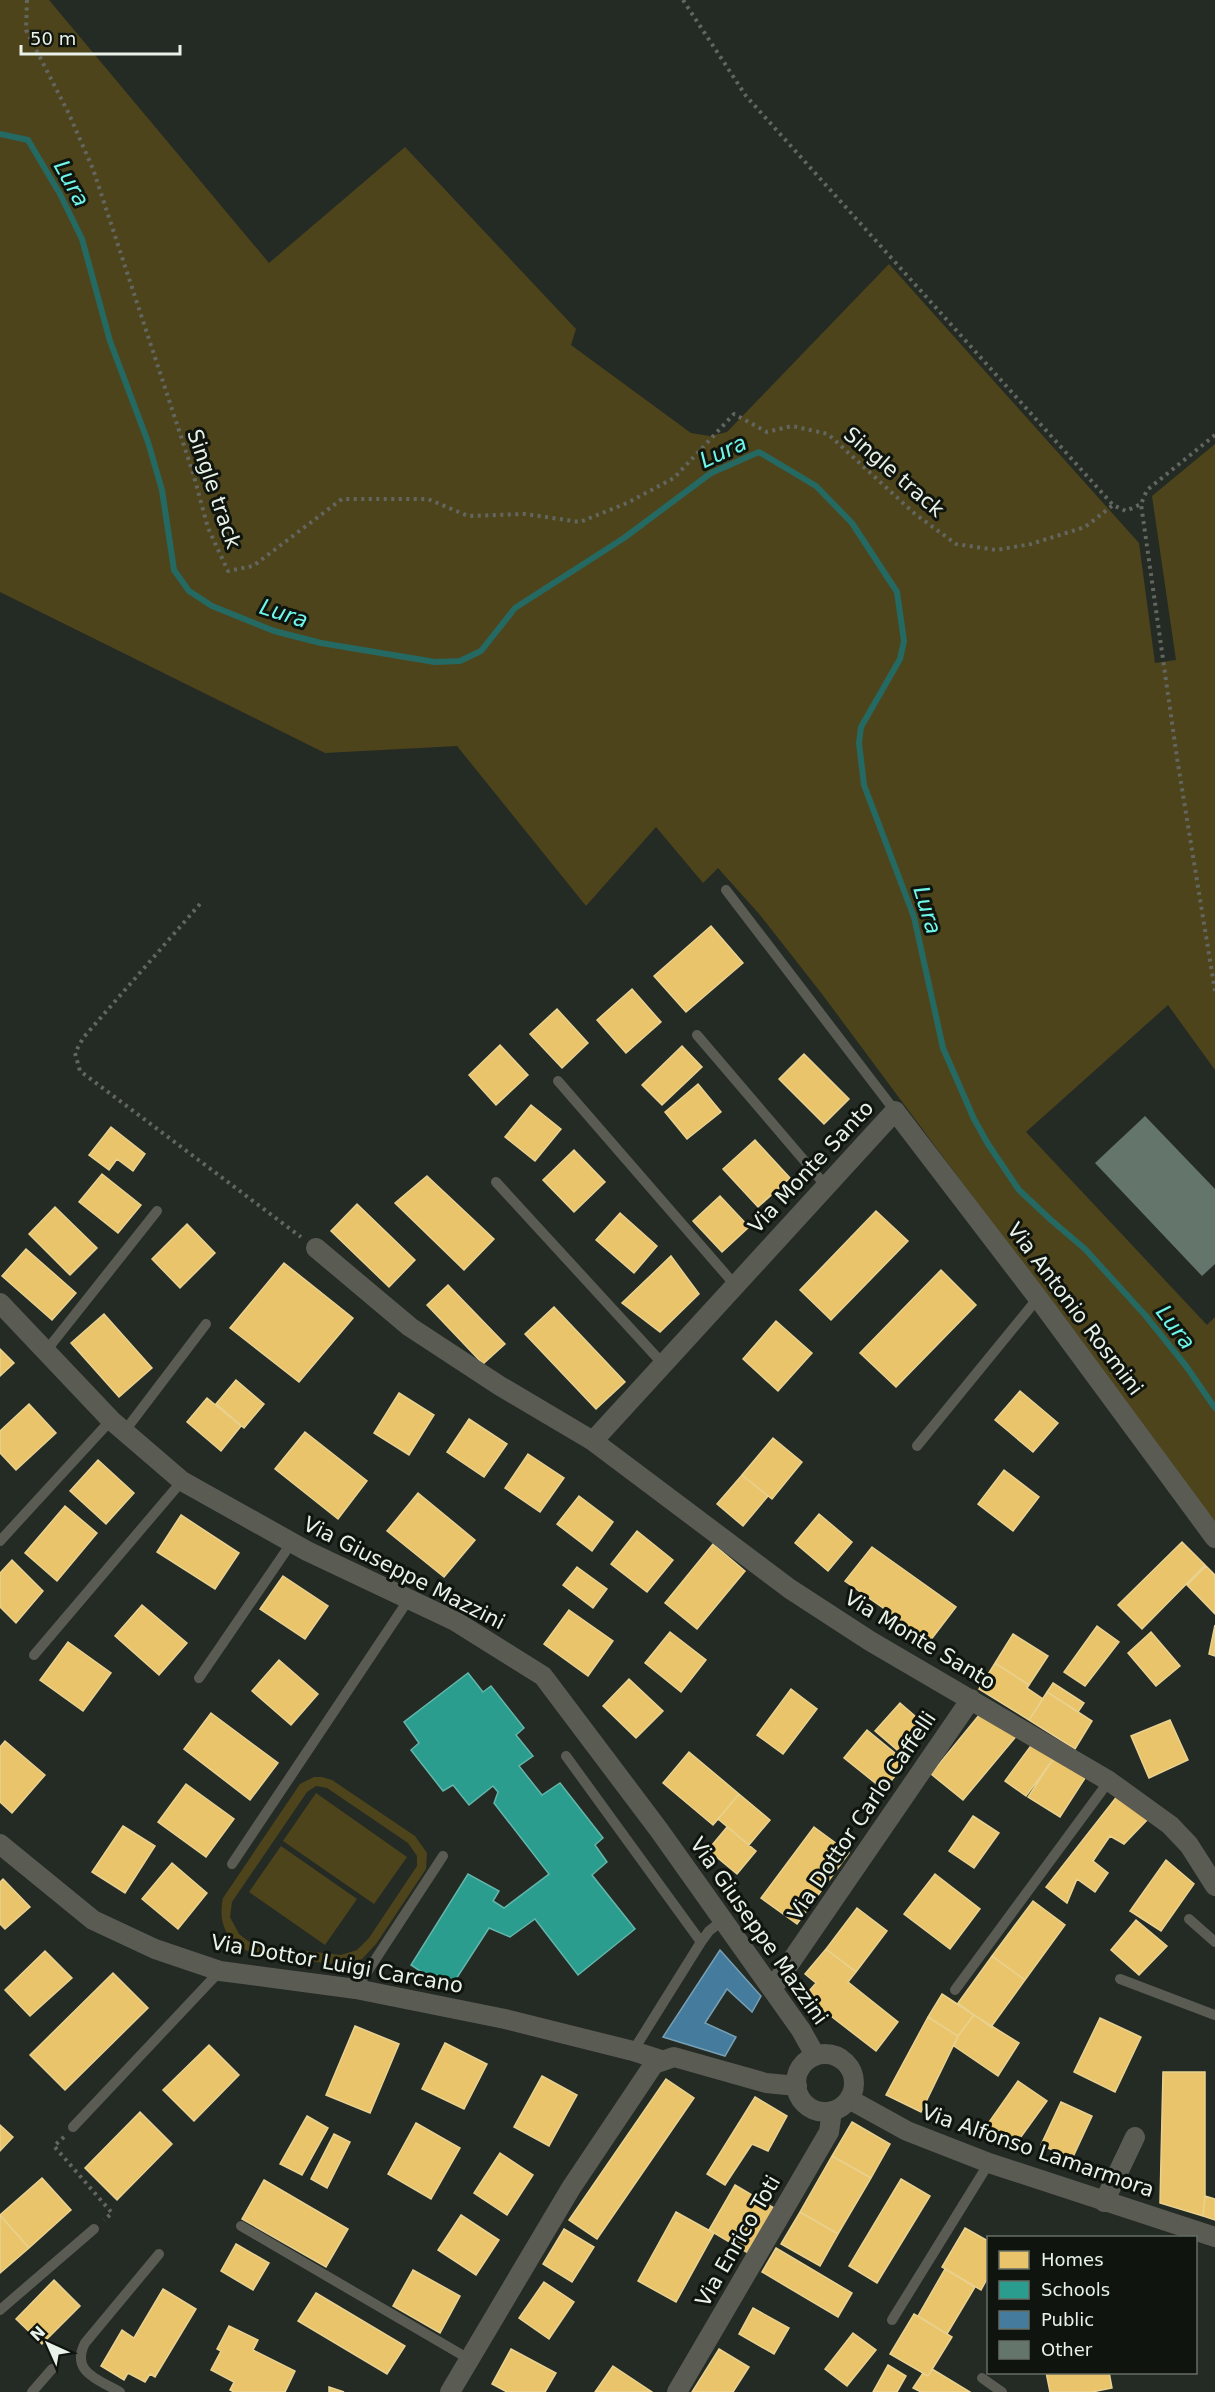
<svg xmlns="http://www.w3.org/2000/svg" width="1215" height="2392" font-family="'DejaVu Sans',sans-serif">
  <rect width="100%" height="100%" fill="#242a24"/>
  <path fill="#4e441c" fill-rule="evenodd" d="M0 0H49L269 263 405 147 576 329 571 345 691 433 710 436 727 432 889 264 1139 543 1155 663 1176 660 1152 496 1215 444V1070L1168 1005 1026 1132 1207 1325 1215 1317V1523L822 994 760 915 718 868 703 883 656 827 586 906 457 746 325 753 0 592Z
    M314 1777H322L332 1780 415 1836 427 1853 426 1869 376 1944 362 1959 343 1965 256 1955C229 1943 217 1927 223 1898L300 1784ZM316 1786 327 1788 408 1843 417 1856V1866L369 1938 357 1950 341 1955 259 1946 248 1941 239 1934 230 1917 232 1902 307 1792Z
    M316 1793 407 1857 374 1904 283 1841Z
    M281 1846 357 1899 325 1945 249 1892Z"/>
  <path fill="#e9c46a" stroke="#e9d290" stroke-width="1.5" d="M711 926 743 963 686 1012 654 976Z
    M632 989 661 1022 626 1053 597 1020Z
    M557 1009 588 1043 562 1068 530 1034Z
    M500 1045 528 1075 496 1105 469 1075Z
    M682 1046 702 1067 662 1105 642 1085Z
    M804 1054 849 1099 824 1124 779 1079Z
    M698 1084 721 1112 687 1139 665 1112Z
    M531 1105 561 1129 535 1161 505 1137Z
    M111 1127 145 1154 133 1171 117 1159 109 1170 89 1155Z
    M755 1140 790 1178 758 1207 723 1169Z
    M574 1150 605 1182 574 1212 543 1180Z
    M102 1174 141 1205 118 1233 79 1202Z
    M427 1176 494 1239 464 1270 395 1203Z
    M720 1196 749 1227 722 1252 693 1221Z
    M357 1204 415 1260 389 1287 331 1231Z
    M55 1207 97 1248 70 1275 29 1234Z
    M876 1211 908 1241 831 1320 800 1290Z
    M620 1213 657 1246 634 1273 596 1240Z
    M187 1224 215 1253 180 1288 152 1259Z
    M26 1249 76 1293 52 1320 2 1276Z
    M671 1256 699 1294 660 1332 622 1303Z
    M284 1263 353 1318 299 1382 230 1328Z
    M941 1270 976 1305 896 1387 860 1353Z
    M448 1285 505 1344 483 1364 427 1305Z
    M554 1307 625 1382 596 1409 525 1334Z
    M104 1314 152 1368 119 1397 71 1343Z
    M776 1321 812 1353 778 1391 743 1359Z
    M0 1349 14 1363 0 1376Z
    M236 1380 264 1404 244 1428 216 1404Z
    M1020 1391 1058 1423 1033 1452 995 1420Z
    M399 1393 434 1415 409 1455 374 1433Z
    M207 1398 241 1426 221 1451 187 1422Z
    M29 1404 56 1433 16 1470 0 1453V1431Z
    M469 1419 507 1444 484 1477 447 1452Z
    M305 1432 367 1481 338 1519 275 1469Z
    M773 1438 802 1462 772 1499 742 1475Z
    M528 1454 564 1478 540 1512 505 1488Z
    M98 1460 134 1493 106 1524 70 1491Z
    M1004 1470 1039 1497 1013 1531 978 1504Z
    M742 1475 768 1496 743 1526 717 1504Z
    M418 1493 475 1540 444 1577 387 1531Z
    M579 1496 613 1522 592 1551 557 1524Z
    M65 1506 97 1533 57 1581 25 1553Z
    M819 1514 852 1542 828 1571 795 1543Z
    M181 1515 239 1553 215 1589 157 1552Z
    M637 1531 673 1560 647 1592 611 1564Z
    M1182 1542 1205 1565 1142 1629 1118 1605Z
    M713 1544 745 1571 697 1629 665 1603Z
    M872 1547 956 1607 930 1641 845 1581Z
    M12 1560 43 1591 16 1623 0 1607V1573Z
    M1206 1566 1215 1575V1614L1187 1585Z
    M577 1567 607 1589 593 1608 563 1585Z
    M283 1576 328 1606 305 1639 260 1609Z
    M142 1605 187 1643 159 1675 115 1636Z
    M569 1610 613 1641 588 1676 544 1644Z
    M1215 1625V1656L1209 1654Z
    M1097 1626 1119 1642 1085 1686 1064 1672Z
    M670 1632 706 1660 681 1692 645 1663Z
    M1151 1632 1180 1666 1156 1686 1128 1653Z
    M1013 1634 1048 1656 1029 1685 995 1663Z
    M68 1642 111 1673 83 1711 40 1680Z
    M279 1660 318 1694 291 1725 252 1691Z
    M995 1663 1029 1685 1027 1688 1043 1699 1029 1720 979 1689Z
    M629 1679 663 1711 636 1738 603 1706Z
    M1053 1683 1084 1703 1078 1712 1047 1692Z
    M791 1689 817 1709 783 1754 757 1735Z
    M1047 1692 1092 1721 1075 1749 1029 1720Z
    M900 1703 929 1728 904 1756 875 1731Z
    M211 1713 278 1763 250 1800 184 1749Z
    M980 1714 1018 1734 963 1800 931 1774Z
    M1170 1720 1188 1760 1149 1778 1131 1736Z
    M867 1730 906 1762 884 1790 844 1758Z
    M5 1741 45 1775 12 1813 0 1802V1747Z
    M1033 1743 1054 1758 1026 1796 1005 1781Z
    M689 1752 739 1794 713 1825 663 1783Z
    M1056 1755 1087 1775 1060 1817 1028 1797Z
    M186 1784 234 1819 206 1857 158 1822Z
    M739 1794 770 1820 749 1845 718 1819Z
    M1118 1795 1147 1820 1124 1844 1110 1836 1093 1861 1108 1873 1095 1892 1077 1879 1067 1903 1046 1887Z
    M973 1816 999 1833 974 1868 949 1851Z
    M123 1826 155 1846 125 1893 92 1872Z
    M727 1827 756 1851 737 1874 708 1850Z
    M814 1827 849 1853 797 1924 761 1898Z
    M1166 1860 1194 1884 1161 1931 1130 1911Z
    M172 1863 207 1893 178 1929 142 1899Z
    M935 1874 980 1909 950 1949 904 1914Z
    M3 1879 30 1907 5 1929 0 1924V1882Z
    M1033 1901 1065 1925 1025 1980 992 1956Z
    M857 1908 887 1931 856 1972 826 1949Z
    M1136 1920 1167 1946 1139 1975 1111 1950Z
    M826 1949 856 1972 848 1982 898 2022 876 2051 805 1996 816 1983 805 1974Z
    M45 1951 72 1978 30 2016 5 1990Z
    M992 1956 1025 1980 991 2027 958 2003Z
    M113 1973 148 2008 65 2090 30 2055Z
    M942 1994 974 2015 958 2036 928 2017Z
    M974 2015 1019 2043 998 2076 954 2046 958 2036Z
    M928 2017 958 2036 921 2112 886 2095Z
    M1100 2018 1141 2037 1115 2092 1074 2072Z
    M355 2026 399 2044 370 2113 326 2095Z
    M445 2043 487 2064 464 2109 422 2089Z
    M209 2045 239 2075 194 2121 163 2090Z
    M1163 2072H1205V2196L1203 2216 1160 2203Z
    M542 2076 577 2095 549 2146 514 2127Z
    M666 2079 694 2098 597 2239 569 2220Z
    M1018 2081 1047 2101 1015 2145 987 2125Z
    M755 2097 787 2116 768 2151 752 2144 725 2185 707 2174Z
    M1061 2102 1092 2116 1072 2159 1041 2145Z
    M140 2112 172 2144 117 2200 85 2168Z
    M307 2116 328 2128 302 2175 280 2164Z
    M852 2122 890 2144 871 2178 832 2156Z
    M416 2123 460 2148 431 2199 388 2174Z
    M0 2125 13 2137 0 2151Z
    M334 2134 350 2142 327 2188 311 2179Z
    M500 2153 533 2175 507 2215 474 2193Z
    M832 2156 871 2178 838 2234 800 2212Z
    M42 2178 71 2210 29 2248 0 2215Z
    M901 2179 930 2196 877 2283 849 2266Z
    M264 2180 348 2229 326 2267 242 2219Z
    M735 2185 774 2208 748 2253 709 2230Z
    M1205 2196 1215 2199V2220L1203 2216Z
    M676 2212 714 2233 676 2302 638 2281Z
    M800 2212 838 2234 820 2266 781 2244Z
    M0 2215 29 2248 0 2273Z
    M461 2215 499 2240 476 2275 438 2250Z
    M965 2228 988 2241V2277L981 2290 942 2267Z
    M564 2229 594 2247 572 2282 543 2264Z
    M236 2244 269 2263 253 2290 221 2271Z
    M776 2248 852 2293 838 2317 762 2272Z
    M945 2269 975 2287 947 2334 918 2316Z
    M413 2270 460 2296 440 2333 393 2306Z
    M54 2280 80 2306 42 2344 16 2319Z
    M544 2282 574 2302 549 2339 519 2318Z
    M163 2289 196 2309 155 2377 150 2374 145 2382 128 2373 124 2380 101 2366 122 2330 134 2338Z
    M316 2293 405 2346 387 2374 298 2321Z
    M753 2308 789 2328 774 2354 739 2334Z
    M914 2314 952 2337 928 2376 890 2354Z
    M229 2326 258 2340 253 2350 295 2371 285 2392H234L230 2390 234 2382 211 2370 221 2351 217 2349Z
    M853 2333 876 2350 847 2386 825 2369Z
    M511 2349 556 2373 545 2392H507L492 2384Z
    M719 2349 749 2367 733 2392H692Z
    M888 2365 906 2376 897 2392H873Z
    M613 2366 652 2392H595Z
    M932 2369 970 2392H921L913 2388 923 2373 928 2376Z
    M1046 2372H1109L1112 2388 1092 2392H1050Z
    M329 2387 344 2392H329Z"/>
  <path fill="#2a9d8f" stroke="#63b6aa" stroke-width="1.5" d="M468 1673 483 1692 491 1686 524 1728 516 1735 533 1756 519 1766 542 1795 560 1783 603 1838 595 1845 607 1862 592 1875 635 1929 578 1975 535 1919 510 1937 489 1928 449 1990 411 1965 468 1874 499 1891 493 1901 504 1908 549 1874 494 1803 498 1792 493 1786 469 1805 453 1785 443 1791 411 1750 419 1743 404 1722Z"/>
  <path fill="#457b9d" stroke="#769fb4" stroke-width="1.5" d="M720 1950 761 1996 752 2012 727 1989 705 2023 736 2037 725 2056 663 2037Z"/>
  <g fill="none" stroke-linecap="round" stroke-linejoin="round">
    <path stroke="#256963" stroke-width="6" d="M0 134 28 140 60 194 82 239 110 341 148 442 162 490 174 570 189 591 212 606 274 631 321 643 435 662 460 661 481 651 515 608 624 538 711 473 759 452 816 486 852 523 897 592 904 641 900 659 861 727 859 743 864 785 914 917 943 1048 974 1119 988 1144 1019 1190 1051 1220 1085 1249 1145 1315 1186 1366 1215 1408"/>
  </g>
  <path fill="#64756c" d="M1145 1116 1215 1189V1264L1202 1276 1095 1163Z"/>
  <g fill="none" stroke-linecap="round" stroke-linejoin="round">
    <path stroke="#62665f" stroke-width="4" stroke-dasharray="3 4.5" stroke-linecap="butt" d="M27 0 26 30 69 114 93 169 193 473 208 528 228 571 253 566 342 499H428L468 516 525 514 580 522 627 503 674 478 734 414 767 432 792 426 828 434 915 514 956 544 996 550 1031 544 1085 527 1113 505
      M683 0 746 96 1113 505 1126 511 1141 504
      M1215 435 1147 490 1141 504 1177 758 1215 991
      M200 904 83 1038 75 1053 80 1071 301 1237
      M64 2137 54 2146 112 2213 104 2220"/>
    <path stroke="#5a5c54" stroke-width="10" d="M726 890 895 1111
      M697 1035 826 1186
      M558 1081 735 1285
      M496 1182 663 1364
      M46 1351 157 1211
      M124 1432 206 1324
      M917 1446 1038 1298
      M0 1541 111 1420
      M34 1655 182 1481
      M199 1678 292 1542
      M566 1756 701 1942
      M232 1864 409 1599
      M1189 1919 1215 1942
      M1120 1979 1215 2015
      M356 1989 443 1856
      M955 1990 1109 1781
      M633 2051 701 1942 709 1931 723 1920
      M73 2127 220 1971
      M241 2226 469 2359
      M0 2310 94 2229
      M892 2320 989 2163
      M982 2378 1002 2392
      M32 2392 52 2369
      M120 2392C99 2380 70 2372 85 2343L159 2254"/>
    <path stroke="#5a5c54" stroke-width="20" d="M316 1248 410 1327 500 1386 593 1441 790 1589 870 1641 1109 1781 1170 1825 1189 1845 1215 1886
      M0 1303 111 1420 182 1481 307 1551 455 1621 543 1676 659 1830 801 2030 815 2055
      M593 1441 895 1111 1038 1298 1215 1538
      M0 1844 93 1920 155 1949 220 1971 356 1989 505 2019 633 2051 661 2060
      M772 1989 971 1699
      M796 2083a29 29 0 1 1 58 0a29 29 0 1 1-58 0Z
      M849 2099 907 2131 989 2163 1215 2237
      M1104 2202 1135 2137
      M450 2392 571 2188 654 2064 674 2057 766 2083 797 2086
      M677 2392 829 2132 832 2111"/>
  </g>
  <g text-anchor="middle" stroke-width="6" stroke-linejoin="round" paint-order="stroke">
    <g font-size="21" fill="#e9f2e8" stroke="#0f150e">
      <text transform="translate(894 472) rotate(41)" y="7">Single track</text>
      <text transform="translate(214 489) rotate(71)" y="7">Single track</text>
      <text transform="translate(811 1167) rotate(-47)" y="7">Via Monte Santo</text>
      <text transform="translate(1075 1309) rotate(53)" y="7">Via Antonio Rosmini</text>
      <text transform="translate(404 1573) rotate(27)" y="7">Via Giuseppe Mazzini</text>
      <text transform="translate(920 1640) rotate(31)" y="7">Via Monte Santo</text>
      <text transform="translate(862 1816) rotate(-56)" y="7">Via Dottor Carlo Caffelli</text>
      <text transform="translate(759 1931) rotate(55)" y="7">Via Giuseppe Mazzini</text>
      <text transform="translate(337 1964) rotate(10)" y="7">Via Dottor Luigi Carcano</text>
      <text transform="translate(1038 2151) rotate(19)" y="7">Via Alfonso Lamarmora</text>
      <text transform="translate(738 2241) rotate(-60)" y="7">Via Enrico Toti</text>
    </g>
    <g font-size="22" font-style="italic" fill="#6ff7eb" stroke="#0f150e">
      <text transform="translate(72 183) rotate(61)" y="8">Lura</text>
      <text transform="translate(723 451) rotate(-25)" y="8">Lura</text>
      <text transform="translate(284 613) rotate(18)" y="8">Lura</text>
      <text transform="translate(928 910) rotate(73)" y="8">Lura</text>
      <text transform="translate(1176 1327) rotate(53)" y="8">Lura</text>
    </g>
  </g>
  <rect x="987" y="2236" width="210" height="138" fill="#0f150e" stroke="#666d65" stroke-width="1.5"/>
  <rect x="999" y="2251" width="30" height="18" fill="#e9c46a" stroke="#666d65" stroke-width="1.5"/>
  <text x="1041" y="2266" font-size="18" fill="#e9f2e8">Homes</text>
  <rect x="999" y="2281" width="30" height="18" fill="#2a9d8f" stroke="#666d65" stroke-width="1.5"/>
  <text x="1041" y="2296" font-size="18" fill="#e9f2e8">Schools</text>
  <rect x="999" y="2311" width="30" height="18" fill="#457b9d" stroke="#666d65" stroke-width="1.5"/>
  <text x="1041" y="2326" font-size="18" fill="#e9f2e8">Public</text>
  <rect x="999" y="2341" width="30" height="18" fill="#64756c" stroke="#666d65" stroke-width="1.5"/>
  <text x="1041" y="2356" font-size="18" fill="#e9f2e8">Other</text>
  <g transform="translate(48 2344) rotate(315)" stroke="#0f150e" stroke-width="4.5" paint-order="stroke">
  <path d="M0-4.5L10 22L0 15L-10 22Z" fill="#e9f2e8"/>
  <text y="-9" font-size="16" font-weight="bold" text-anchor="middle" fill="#e9f2e8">N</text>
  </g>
  <path d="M21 45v9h159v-9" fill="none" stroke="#e9f2e8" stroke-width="3"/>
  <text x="30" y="45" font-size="18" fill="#e9f2e8" stroke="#0f150e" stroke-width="4.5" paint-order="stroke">50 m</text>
</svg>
